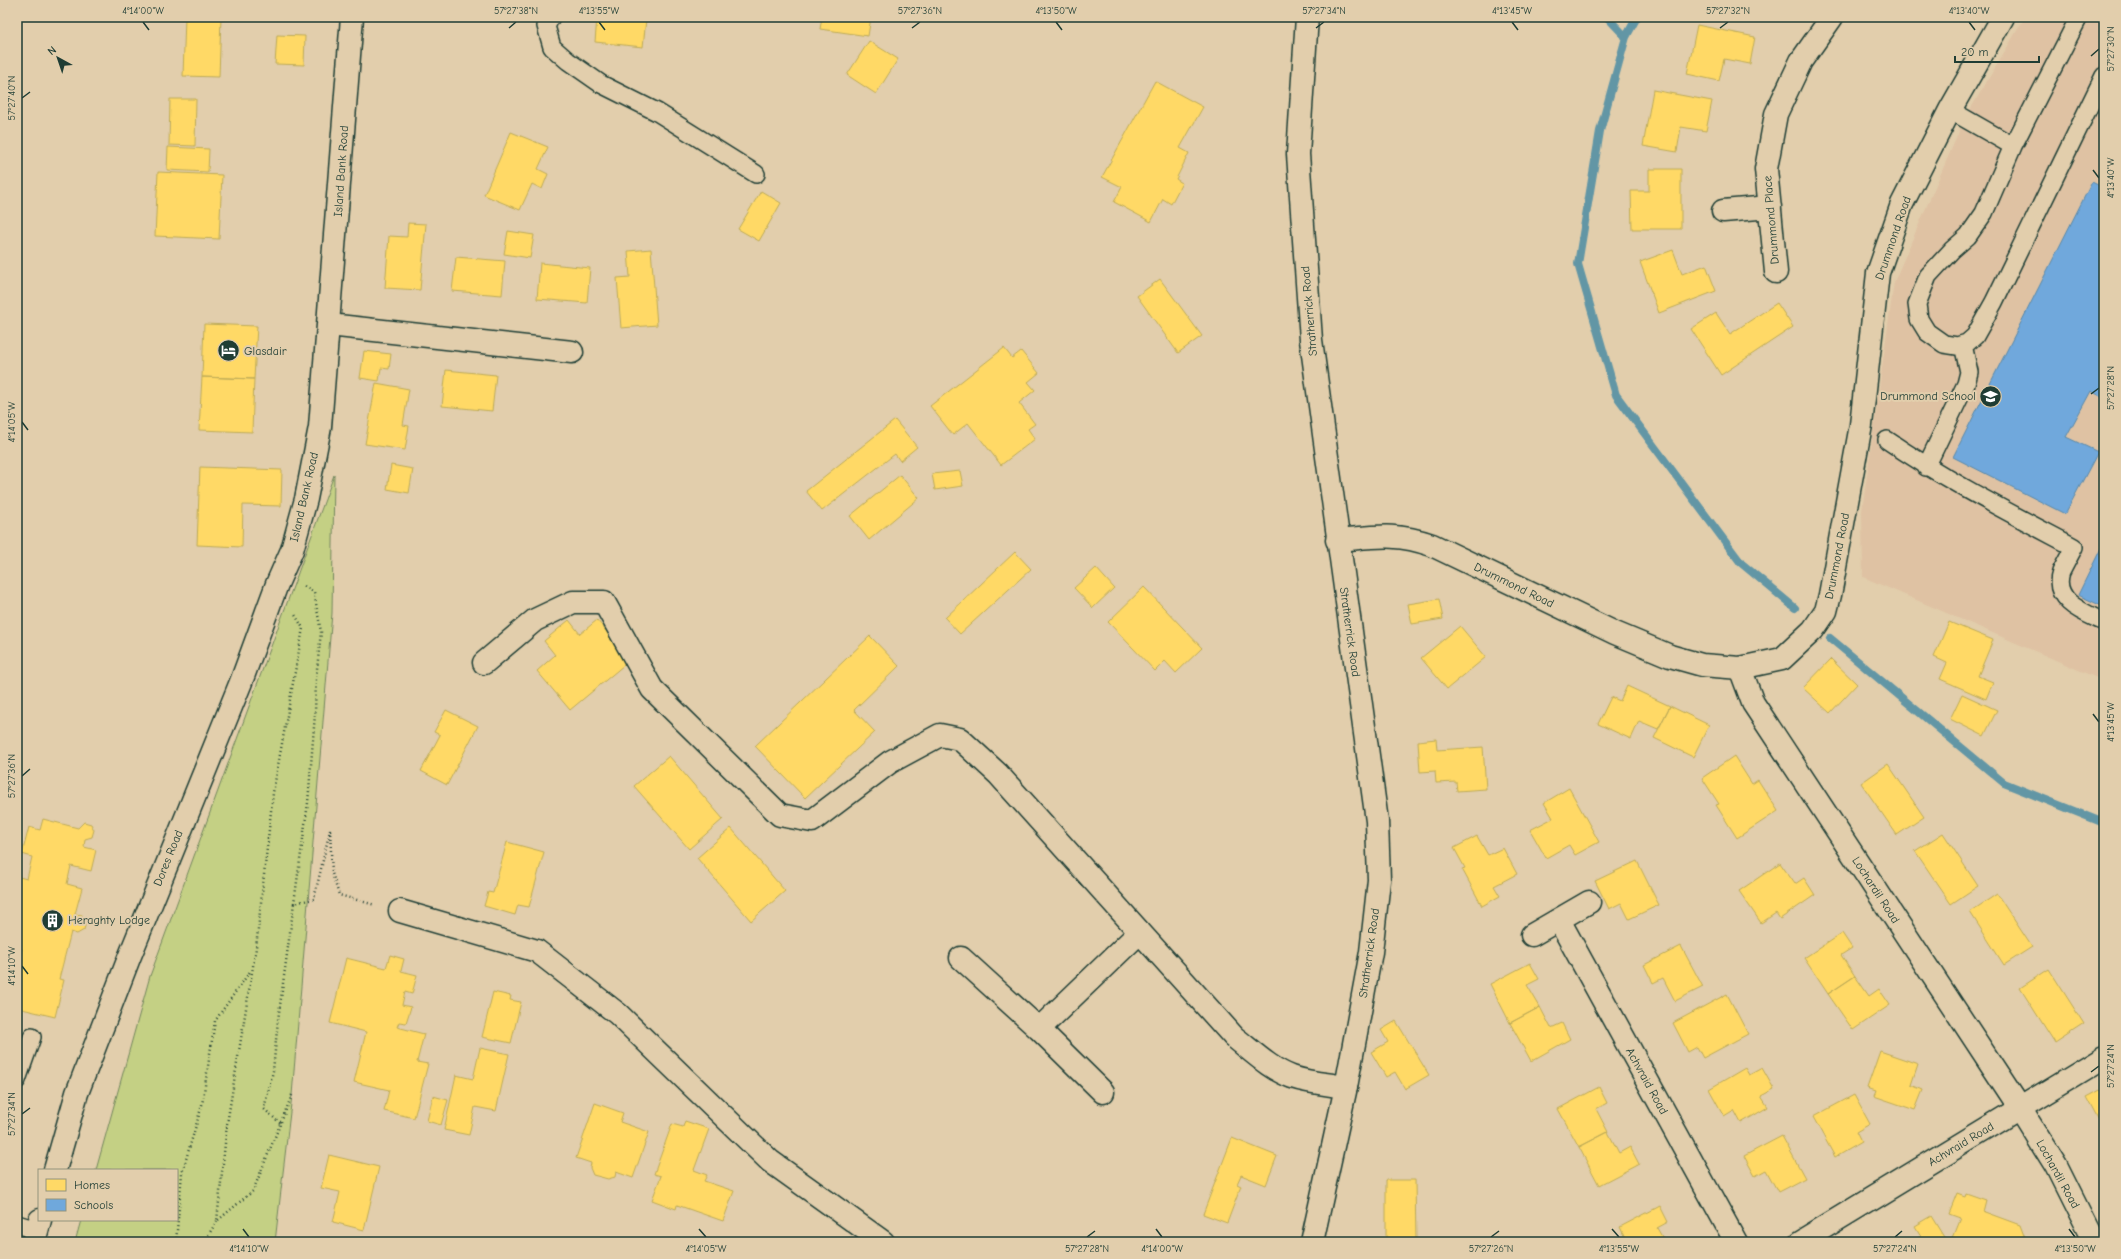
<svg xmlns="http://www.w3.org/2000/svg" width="2121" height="1259" font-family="'Comic Neue',sans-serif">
  <rect width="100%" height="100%" fill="#e2ceac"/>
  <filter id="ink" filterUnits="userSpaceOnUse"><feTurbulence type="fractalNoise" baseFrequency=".025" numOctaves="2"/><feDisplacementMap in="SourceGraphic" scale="8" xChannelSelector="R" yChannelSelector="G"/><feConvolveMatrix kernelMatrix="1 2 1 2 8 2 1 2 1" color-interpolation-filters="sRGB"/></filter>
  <g filter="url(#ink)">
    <path fill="#dfc2a3" d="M2025 17H2104V681L1863 577 1862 511 1894 282 1964 120Z"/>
    <path fill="#c4d084" stroke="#72865c" d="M334 475 332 613 292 1095 275 1242H75L81 1220H177V1170H96L150 976Z"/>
    <path fill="#ffd966" stroke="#bcaa57" d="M185 17H221L219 77 183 76Z
      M597 17 646 19 643 47 595 42Z
      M822 17H871L868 36 820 29Z
      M1697 25 1755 37 1750 64 1724 59 1719 81 1687 74Z
      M277 35 305 36 304 65 275 64Z
      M869 41 898 59 876 94 847 75Z
      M1155 81 1203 107 1180 148 1189 153 1176 179 1182 183 1171 204 1163 199 1151 222 1114 202 1122 187 1102 177Z
      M1653 90 1712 101 1706 131 1681 127 1677 152 1643 146Z
      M170 99H196L195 146 169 145Z
      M511 132 548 147 538 169 548 174 542 189 532 184 520 210 484 195Z
      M168 147 209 149 208 172 167 170Z
      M1649 169H1681V229H1632L1631 191H1649Z
      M158 172 222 175 219 239 155 236Z
      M761 191 781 203 759 241 738 229Z
      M408 223 426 224 420 290 385 288 389 236 407 237Z
      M508 231 534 235 530 258 504 254Z
      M651 249 657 325 621 328 617 278 630 277 628 251Z
      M1673 250 1682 274 1706 265 1716 291 1659 313 1640 262Z
      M456 257 505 261 502 295 452 291Z
      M540 263 590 268 587 303 537 299Z
      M1160 279 1202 336 1178 353 1137 296Z
      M1777 303 1793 327 1721 375 1691 329 1716 313 1730 334Z
      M204 324 257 326 254 379 202 377Z
      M1004 348 1012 358 1021 351 1039 373 1028 382 1035 390 1019 403 1035 424 1028 429 1035 439 1001 465 968 423 953 435 930 406Z
      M364 351 391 354 389 369 381 368 379 381 360 378Z
      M446 370 496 375 492 411 442 406Z
      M202 377 254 379 252 432 199 430Z
      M376 383 409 389 403 425 409 426 405 450 365 444Z
      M895 420 917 447 900 461 895 454 822 511 806 491Z
      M391 465 413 469 409 493 387 489Z
      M200 467 282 470 281 506 243 505 242 547 197 545Z
      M960 471 963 486 935 490 932 474Z
      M900 475 919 498 869 540 850 516Z
      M1015 552 1031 569 960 634 945 618Z
      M1096 568 1114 588 1093 608 1074 588Z
      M1144 587 1202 648 1176 673 1165 661 1155 671 1108 622Z
      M1439 599 1443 619 1412 624 1408 604Z
      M569 620 580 634 597 620 630 660 570 710 537 671 555 655 544 641Z
      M1949 622 1993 640 1978 676 1993 682 1986 699 1940 679 1947 663 1934 657Z
      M1460 626 1486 657 1447 689 1421 658Z
      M870 636 899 666 854 710 875 732 805 798 755 746Z
      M1831 659 1857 684 1830 713 1803 688Z
      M1627 686 1670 706 1658 729 1639 721 1631 739 1598 724 1611 697 1620 701Z
      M1962 694 1997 710 1984 736 1950 719Z
      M1670 706 1709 725 1693 757 1654 738Z
      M446 710 478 726 447 785 421 771 440 735 434 732Z
      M1436 739 1437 750 1483 747 1486 789 1457 791 1456 782 1436 783 1435 771 1420 772 1418 741Z
      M669 756 723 819 689 849 634 786Z
      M1734 756 1752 784 1758 780 1778 811 1737 838 1716 805 1719 804 1702 778Z
      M1888 764 1924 817 1897 835 1861 783Z
      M1569 788 1599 842 1575 855 1569 845 1546 858 1530 830 1553 818 1544 803Z
      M43 819 78 828 84 822 91 824 94 830 92 837 85 839 84 847 96 850 91 871 71 866 67 884 82 888 75 914 82 915 86 922 84 930 77 934 71 932 59 979 64 980 55 1017 18 1008 17 1009V968L22 949 17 948V928L20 916 17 917V887L19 877 27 879 32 857 22 854 29 827 40 830Z
      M731 828 785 891 751 921 697 858Z
      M1943 833 1978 886 1951 904 1915 851Z
      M1477 836 1488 855 1503 848 1517 874 1494 886 1500 896 1482 906 1462 869 1465 868 1454 848Z
      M507 842 544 852 529 907 518 905 515 915 484 906 488 892 493 893Z
      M1637 861 1659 905 1629 919 1621 903 1609 909 1595 881Z
      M1780 863 1795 884 1804 878 1815 895 1780 919 1776 913 1761 923 1739 891Z
      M1997 894 2032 947 2004 965 1970 912Z
      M1842 933 1852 948 1841 955 1855 976 1828 994 1804 958Z
      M1681 946 1703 987 1675 1001 1663 978 1653 983 1644 965Z
      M390 955 404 959 401 971 417 975 412 994 405 992 402 1005 411 1007 406 1023 399 1022 397 1027 424 1034 417 1062 428 1064 414 1118 384 1111 389 1090 354 1082 366 1032 330 1023 346 958 386 968Z
      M1530 963 1539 979 1527 985 1540 1007 1510 1023 1490 984Z
      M2049 969 2084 1024 2055 1043 2020 988Z
      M1855 976 1869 996 1879 989 1890 1005 1853 1030 1828 994Z
      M493 992 511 996 510 1000 521 1002 511 1043 482 1037Z
      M1727 994 1748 1034 1703 1058 1697 1047 1688 1052 1673 1023Z
      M1540 1007 1551 1028 1562 1023 1570 1039 1531 1061 1510 1023Z
      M1396 1021 1429 1075 1405 1089 1395 1072 1386 1077 1371 1052 1388 1042 1381 1030Z
      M480 1048 509 1054 496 1111 475 1107 469 1135 444 1130 456 1075 473 1079Z
      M1880 1051 1918 1064 1911 1085 1923 1090 1915 1110 1874 1096 1876 1091 1867 1088Z
      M1745 1068 1749 1075 1762 1068 1774 1089 1761 1096 1768 1107 1741 1123 1734 1110 1724 1116 1709 1089Z
      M1599 1087 1607 1103 1596 1109 1608 1132 1579 1147 1558 1109Z
      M2104 1087V1128L2087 1096Z
      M1854 1095 1870 1124 1856 1132 1861 1142 1835 1157 1813 1117Z
      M433 1096 448 1100 441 1125 427 1121Z
      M595 1103 623 1113 620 1122 649 1132 633 1178 616 1172 615 1177 608 1179 593 1175 590 1168 591 1163 576 1158Z
      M685 1121 709 1129 694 1170 707 1175 704 1181 734 1191 723 1221 677 1205 676 1209 652 1200 661 1176 654 1174 672 1124 683 1127Z
      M1608 1132 1619 1153 1630 1147 1639 1164 1599 1185 1579 1147Z
      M1782 1136 1805 1178 1778 1192 1766 1170 1755 1176 1744 1156Z
      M1232 1138 1277 1156 1266 1185 1241 1175 1237 1184 1241 1186 1227 1223 1203 1214Z
      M329 1155 379 1167 364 1230 333 1222 340 1192 321 1188Z
      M1386 1180H1415L1416 1242H1386Z
      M1957 1193 1965 1196 1966 1193 1986 1200 1983 1212 2021 1226 2027 1242H1963L1952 1237 1960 1217 1949 1213Z
      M1660 1206 1668 1222 1657 1228 1665 1242H1627L1620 1227Z
      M1932 1216 1948 1242H1911L1921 1236 1915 1226Z"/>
    <path fill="#6fa8dc" stroke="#5788aa" d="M2092 182 2104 188V398L2091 391 2066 437 2098 452 2065 514 1953 457Z
      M2104 542V607L2078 595Z"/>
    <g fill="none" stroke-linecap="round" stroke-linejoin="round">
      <path stroke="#6296a5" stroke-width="8" d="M1607 17 1626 37
        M1637 17 1626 37 1600 131 1578 264 1616 395 1741 563 1795 608
        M1830 638 2004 783 2104 823"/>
      <defs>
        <path id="service" d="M551 17 546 26 552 47 568 61 601 84 657 112 756 174
          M2079 17 2013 146 1984 213 1968 236 1952 250 1928 276 1917 304 1919 319 1927 332 1944 344 1957 346 1967 343 1975 336 1994 302 2104 76
          M1950 110 2013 146
          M1887 440C1947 481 2010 513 2074 547 2070 555 2065 564 2061 572 2051 601 2085 613 2104 622
          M1926 467 1966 384 1969 372 1963 345
          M17 1080 32 1037
          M17 1224 37 1230"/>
        <path id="minor" d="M1723 211 1770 207
          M1776 272 1766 169 1776 114 1801 61 1832 17
          M329 325 572 352
          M1337 540C1375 537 1395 532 1432 545L1615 633 1670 656 1702 665 1740 668 1782 659 1813 630 1826 611 1830 595 1861 425 1878 273 1902 204 1950 110 2003 17
          M484 663 535 620 573 602H604L652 689 780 815 812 821 890 762 940 735 960 739 998 774 1234 1037C1252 1051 1270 1069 1292 1077 1309 1083 1328 1084 1346 1087
          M1740 668 1753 703 2020 1108 2056 1166 2094 1242
          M400 911 537 951 618 1014 770 1161 883 1242
          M1559 920 1736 1242
          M1532 935 1589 902
          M961 958 1039 1029 1103 1092
          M1039 1029 1140 932
          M1800 1242 2104 1057"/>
        <path id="tertiary" d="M1307 17 1298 154 1311 340 1377 821 1379 880 1371 952 1346 1087 1312 1242"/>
        <path id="secondary" d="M55 1170 77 1093 129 958 241 682 277 584 292 550 306 499 320 427 352 17
          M34 1242 40 1220"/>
      </defs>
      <use href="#service" stroke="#1f3d34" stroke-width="20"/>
      <use href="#minor" stroke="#1f3d34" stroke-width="25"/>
      <use href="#tertiary" stroke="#1f3d34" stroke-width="25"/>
      <use href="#secondary" stroke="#1f3d34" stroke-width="25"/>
      <path stroke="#1f3d34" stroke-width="2.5" stroke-dasharray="1 3" stroke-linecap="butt" d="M304 586 314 592 321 632 316 678 315 714 308 803 294 903 314 899 330 830 332 873 339 895 375 905
        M292 1095 253 1191 217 1221 227 1124 256 948 273 793 303 628 294 613
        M280 1123 264 1109 273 1071 278 1020 294 903
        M176 1242 182 1173 202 1105 215 1021 251 970
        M204 1242 217 1221"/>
      <use href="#service" stroke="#e2ceac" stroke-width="17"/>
      <use href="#minor" stroke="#e2ceac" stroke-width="22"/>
      <use href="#tertiary" stroke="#e2ceac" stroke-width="22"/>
      <use href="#secondary" stroke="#e2ceac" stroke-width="22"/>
    </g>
  </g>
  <path fill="none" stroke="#1f3d34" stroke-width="1.5" d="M143 22 149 30M599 22 605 30M1056 22 1062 30M1512 22 1518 30M1969 22 1975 30M509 28 516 22M912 28 920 22M1316 28 1324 22M1720 28 1728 22M2091 56 2099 49M22 98 30 92M2093 170 2099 178M2091 394 2099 388M22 422 28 430M2093 714 2099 722M22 776 30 769M22 966 28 974M2091 1072 2099 1066M22 1114 30 1108M243 1229 249 1237M699 1229 706 1237M1156 1229 1162 1237M1612 1229 1619 1237M2069 1229 2075 1237M1087 1237 1095 1231M1491 1237 1499 1231M1895 1237 1902 1231"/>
  <defs>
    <symbol id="hotel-disc" viewBox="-11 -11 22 22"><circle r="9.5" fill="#1f3d34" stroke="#e2ceac"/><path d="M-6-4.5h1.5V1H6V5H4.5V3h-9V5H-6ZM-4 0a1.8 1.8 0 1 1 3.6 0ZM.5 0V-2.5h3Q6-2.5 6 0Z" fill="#fff"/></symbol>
    <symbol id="school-disc" viewBox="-11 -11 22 22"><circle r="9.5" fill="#1f3d34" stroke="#e2ceac"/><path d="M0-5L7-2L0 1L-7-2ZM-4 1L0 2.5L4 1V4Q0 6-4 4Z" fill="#fff"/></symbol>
    <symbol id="building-disc" viewBox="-11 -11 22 22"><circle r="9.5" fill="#1f3d34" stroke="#e2ceac"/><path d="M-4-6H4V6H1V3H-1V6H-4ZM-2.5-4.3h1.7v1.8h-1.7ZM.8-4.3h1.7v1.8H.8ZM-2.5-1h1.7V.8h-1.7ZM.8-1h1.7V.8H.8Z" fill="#fff"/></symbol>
  </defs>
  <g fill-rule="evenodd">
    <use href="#hotel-disc" x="216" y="338" width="25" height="25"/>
    <use href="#school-disc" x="1978" y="384" width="25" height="25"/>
    <use href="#building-disc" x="40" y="908" width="25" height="25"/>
  </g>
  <g text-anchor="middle" stroke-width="4" stroke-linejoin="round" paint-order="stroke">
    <g font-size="12" fill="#1f3d34" stroke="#e2ceac">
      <text transform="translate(341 171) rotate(-86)" y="4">Island Bank Road</text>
      <text transform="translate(1771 220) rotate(-95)" y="4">Drummond Place</text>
      <text transform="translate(1893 238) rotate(-71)" y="4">Drummond Road</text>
      <text transform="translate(1309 311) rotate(-95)" y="4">Stratherrick Road</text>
      <text transform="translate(304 497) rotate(-77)" y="4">Island Bank Road</text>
      <text transform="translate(1837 556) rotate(-79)" y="4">Drummond Road</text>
      <text transform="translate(1514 585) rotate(26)" y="4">Drummond Road</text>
      <text transform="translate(1350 632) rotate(82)" y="4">Stratherrick Road</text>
      <text transform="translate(168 858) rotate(-68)" y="4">Dores Road</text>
      <text transform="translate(1876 890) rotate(57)" y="4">Lochardil Road</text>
      <text transform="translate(1369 953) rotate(-82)" y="4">Stratherrick Road</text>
      <text transform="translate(1647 1081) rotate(61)" y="4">Achvraid Road</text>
      <text transform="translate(1961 1144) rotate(-31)" y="4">Achvraid Road</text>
      <text transform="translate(2058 1174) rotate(61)" y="4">Lochardil Road</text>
    </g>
    <g font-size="12" fill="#1f3d34" stroke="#e2ceac" text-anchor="start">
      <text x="244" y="355">Glasdair</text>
      <text x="1976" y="400" text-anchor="end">Drummond School</text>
      <text x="68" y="924">Heraghty Lodge</text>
    </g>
  </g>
  <rect width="2121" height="1259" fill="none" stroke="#e2ceac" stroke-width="44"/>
  <rect x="38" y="1169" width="140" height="52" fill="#e2ceac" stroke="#94947c"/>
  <rect x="46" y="1179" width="20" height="12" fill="#ffd966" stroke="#94947c"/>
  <text x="74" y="1189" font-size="12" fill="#1f3d34">Homes</text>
  <rect x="46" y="1199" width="20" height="12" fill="#6fa8dc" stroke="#94947c"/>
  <text x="74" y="1209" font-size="12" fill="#1f3d34">Schools</text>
  <g transform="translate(58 58) rotate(320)" stroke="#e2ceac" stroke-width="3" paint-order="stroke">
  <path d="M0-3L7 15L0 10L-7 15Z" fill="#1f3d34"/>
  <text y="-6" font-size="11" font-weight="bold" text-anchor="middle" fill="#1f3d34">N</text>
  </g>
  <path d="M1955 56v6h84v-6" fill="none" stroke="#1f3d34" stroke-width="2"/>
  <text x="1961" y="56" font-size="12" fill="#1f3d34" stroke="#e2ceac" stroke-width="3" paint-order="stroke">20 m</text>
  <rect x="22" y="22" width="2077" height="1215" fill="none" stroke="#1f3d34" stroke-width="1.5"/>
  <g font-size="10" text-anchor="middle" fill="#1f3d34">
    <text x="143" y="14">4°14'00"W</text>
    <text x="516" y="14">57°27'38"N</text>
    <text x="599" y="14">4°13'55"W</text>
    <text x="920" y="14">57°27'36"N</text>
    <text x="1056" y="14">4°13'50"W</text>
    <text x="1324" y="14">57°27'34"N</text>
    <text x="1512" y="14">4°13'45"W</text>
    <text x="1728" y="14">57°27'32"N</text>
    <text x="1969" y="14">4°13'40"W</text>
    <text transform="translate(2110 49) rotate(-90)" y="4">57°27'30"N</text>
    <text transform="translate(11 98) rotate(-90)" y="4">57°27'40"N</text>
    <text transform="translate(2110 178) rotate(-90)" y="4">4°13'40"W</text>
    <text transform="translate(2110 388) rotate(-90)" y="4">57°27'28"N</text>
    <text transform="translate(11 422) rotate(-90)" y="4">4°14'05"W</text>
    <text transform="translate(2110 722) rotate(-90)" y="4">4°13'45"W</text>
    <text transform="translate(11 776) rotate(-90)" y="4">57°27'36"N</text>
    <text transform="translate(11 966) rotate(-90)" y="4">4°14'10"W</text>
    <text transform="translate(2110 1066) rotate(-90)" y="4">57°27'24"N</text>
    <text transform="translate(11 1114) rotate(-90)" y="4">57°27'34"N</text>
    <text x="249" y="1252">4°14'10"W</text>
    <text x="706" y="1252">4°14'05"W</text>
    <text x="1087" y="1252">57°27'28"N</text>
    <text x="1162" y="1252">4°14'00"W</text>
    <text x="1491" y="1252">57°27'26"N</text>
    <text x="1619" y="1252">4°13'55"W</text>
    <text x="1895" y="1252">57°27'24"N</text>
    <text x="2075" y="1252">4°13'50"W</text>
  </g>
</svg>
